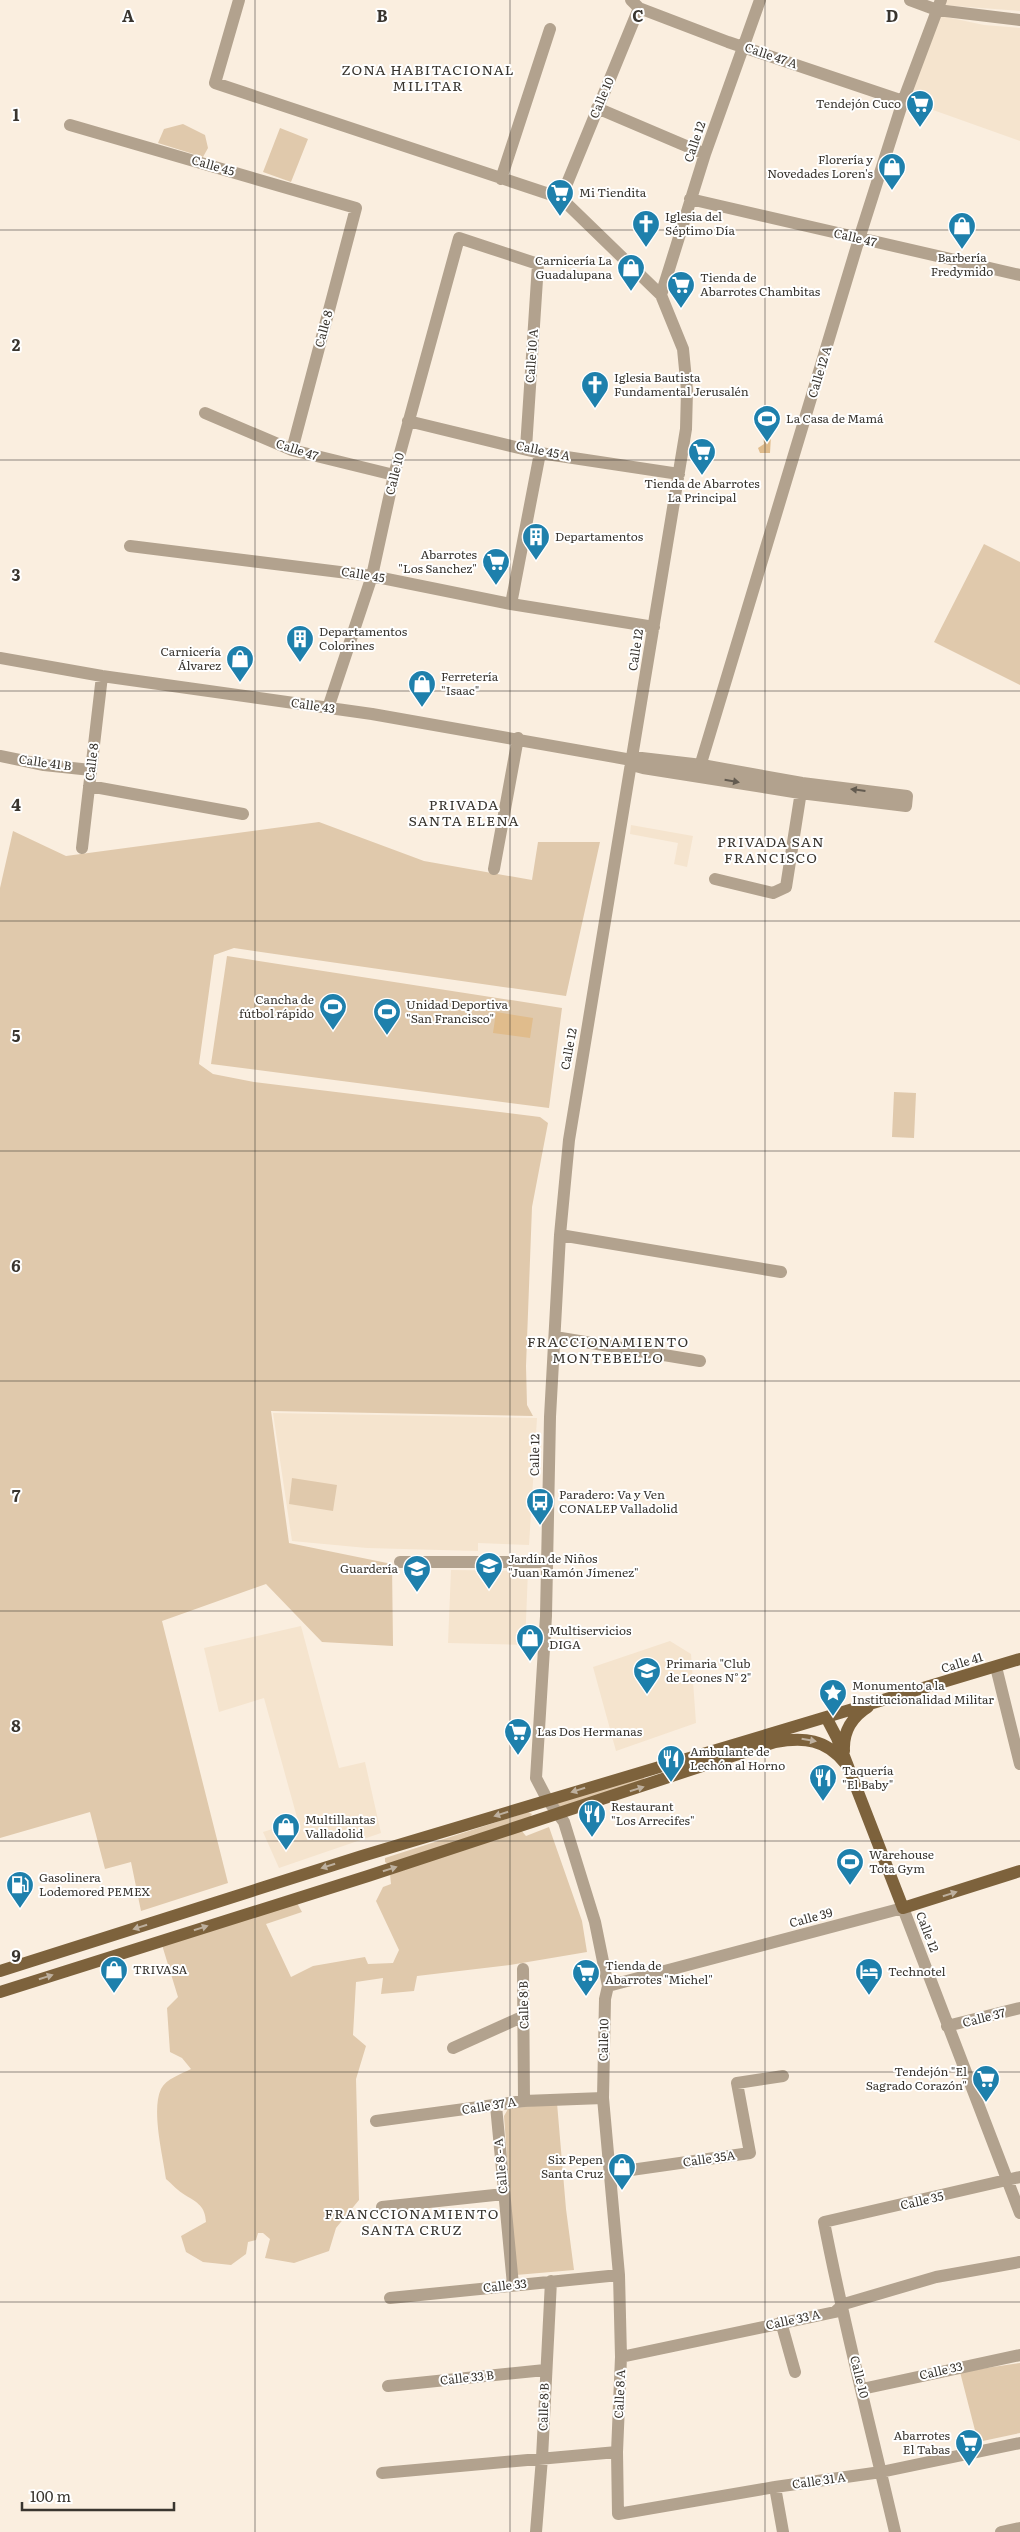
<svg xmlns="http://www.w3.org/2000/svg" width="1020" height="2532" font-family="Literata,serif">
  <rect width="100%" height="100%" fill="#faeedf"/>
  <path fill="#f5e4ce" d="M943 0H1020V11L941 5Z
    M937 15 984 25 1020 28V141L905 100Z
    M631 825 693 836 687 867 674 864 678 843 630 834Z
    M273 1413 537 1418 529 1545 478 1543V1551L367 1548 292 1541Z
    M451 1570 528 1571 525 1645 448 1643Z
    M301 1626 339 1768 365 1762 381 1833 279 1868 263 1832 298 1821 264 1698 219 1712 204 1648Z
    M670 1641 691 1654 696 1723 616 1751 593 1667Z"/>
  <path fill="#e0c9ac" d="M183 124 205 135 208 148 203 157 158 143 164 129Z
    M280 128 308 139 291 182 263 172Z
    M984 544 1020 562V685L934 642Z
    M319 822 424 861 532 880 538 842H600L566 996 234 948 214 955 199 1064 213 1074 254 1082 540 1117 548 1123 532 1207 526 1366 527 1405 533 1416 271 1411 289 1543 392 1564 393 1646 322 1642 266 1584 162 1621 228 1883 141 1911 131 1862 105 1869 90 1812 0 1838V888L13 831 66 856Z
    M227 956 562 1008 549 1108 211 1064Z
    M894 1092 916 1093 914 1138 892 1137Z
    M292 1478 337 1485 333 1511 289 1504Z
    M643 1775 645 1781 559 1808 556 1802Z
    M528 1812 532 1814 530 1817 388 1864 385 1862V1858Z
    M549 1827 582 1921 587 1952 510 1965 417 1976 414 1991 381 1994 383 1978 356 1982 353 2035 366 2046 356 2079 359 2200 336 2228 329 2251 294 2263 265 2258 270 2239 263 2233H258L256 2240 248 2242 246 2254 231 2265 203 2262 186 2252 181 2236 206 2222C205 2206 198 2203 185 2195 178 2191 172 2184 166 2179 163 2156 151 2110 161 2089 166 2079 181 2074 191 2069L182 2058 170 2052 167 2008 178 1997 162 1945 297 1903 302 1912 266 1924 291 1977 313 1966 365 1957 368 1964 393 1963 399 1950 376 1901 383 1887 391 1884 390 1874 521 1830 526 1836Z
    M557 2103 566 2209 574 2270 516 2275 504 2116 508 2109Z
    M1020 2363V2433L978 2442 960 2372Z"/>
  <path fill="#e0bc8c" d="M768 433 771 435 770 453H760L758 448 764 444 763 434Z
    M496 1012 533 1018 530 1038 493 1033Z"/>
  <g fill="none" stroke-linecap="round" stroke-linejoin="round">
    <path stroke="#b2a28e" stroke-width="12" d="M239 0 215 83 561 198 661 295 683 349 687 390 686 429 569 1140 560 1235 550 1417 546 1616 536 1778 547 1799 564 1822 595 1922 608 1986 605 1999 603 2098 619 2275 621 2357 617 2452 618 2514 775 2487 881 2472 1020 2443
      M631 0 639 8 728 42 903 101
      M910 0 937 10 1020 20
      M597 108 705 154
      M70 125 356 208 292 450
      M501 179 550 29
      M561 198 639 8
      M690 199 1020 275
      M661 295 705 154 760 0
      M205 413 292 450 394 475
      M408 421 540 453 679 474
      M130 546 372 576 511 604 654 627
      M511 604 540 453
      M0 658 102 676 372 714 626 759 633 757 702 765 802 783 907 796 906 806 800 793 643 768 632 765 627 759
      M328 708 372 576 394 475 459 238 538 264 526 448
      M0 756 44 765 91 770
      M698 773 859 239 903 101 941 0
      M89 786 243 814
      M82 848 102 676
      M494 869 518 738
      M715 879 773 893 786 887 802 785
      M560 1235 781 1272
      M555 1337 700 1361
      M400 1562H546
      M996 1667 1020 1764
      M523 1969 524 2101
      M608 1986 903 1908 1020 2213
      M947 2026 1020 2008
      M453 2048 524 2016
      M496 2106 513 2285
      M376 2121 524 2101 603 2098
      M610 2173 750 2153 737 2083 783 2076
      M382 2207 504 2194
      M390 2298 619 2275
      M781 2322 795 2372
      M621 2357 835 2312 844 2304 936 2277 1020 2262
      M388 2386 545 2370
      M862 2389 1020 2355
      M382 2473 617 2452
      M775 2487 783 2532
      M536 2532 542 2458 551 2281
      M895 2532C871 2429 844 2326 824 2222L1020 2177
      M1001 2532 1020 2528"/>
    <path stroke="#7d623c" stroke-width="12" d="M826 1717 837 1738 903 1908 1020 1871
      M844 1751C843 1732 852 1717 868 1707
      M0 1971 362 1856 1020 1659
      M0 1992 368 1876 775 1742C804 1737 826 1739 845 1763"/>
  </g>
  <defs><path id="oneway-solid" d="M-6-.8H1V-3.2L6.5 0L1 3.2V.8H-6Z" transform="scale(1.25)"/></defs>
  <g fill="#635b50">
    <use href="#oneway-solid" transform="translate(732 781) rotate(10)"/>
    <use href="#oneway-solid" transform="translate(858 790) rotate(-173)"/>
  </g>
  <g fill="#beb09e">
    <use href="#oneway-solid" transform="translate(809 1740) rotate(10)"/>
    <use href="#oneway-solid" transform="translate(637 1789) rotate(-17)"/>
    <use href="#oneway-solid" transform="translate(578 1790) rotate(163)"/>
    <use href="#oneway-solid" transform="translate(501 1814) rotate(163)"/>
    <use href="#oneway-solid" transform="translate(328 1866) rotate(162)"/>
    <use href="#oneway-solid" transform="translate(390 1869) rotate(-18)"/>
    <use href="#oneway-solid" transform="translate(950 1894) rotate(-17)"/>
    <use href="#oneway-solid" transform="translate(140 1927) rotate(162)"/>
    <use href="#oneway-solid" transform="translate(201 1928) rotate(-18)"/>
    <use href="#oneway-solid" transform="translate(46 1977) rotate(-18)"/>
  </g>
  <path fill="none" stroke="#39352f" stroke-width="1" stroke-opacity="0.55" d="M255 0V2532M510 0V2532M765 0V2532M0 230H1020M0 460H1020M0 691H1020M0 921H1020M0 1151H1020M0 1381H1020M0 1611H1020M0 1841H1020M0 2072H1020M0 2302H1020"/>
  <defs>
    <symbol id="supermarket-pin" viewBox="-11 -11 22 30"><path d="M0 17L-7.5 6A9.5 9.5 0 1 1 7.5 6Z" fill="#1e80ac" stroke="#fff"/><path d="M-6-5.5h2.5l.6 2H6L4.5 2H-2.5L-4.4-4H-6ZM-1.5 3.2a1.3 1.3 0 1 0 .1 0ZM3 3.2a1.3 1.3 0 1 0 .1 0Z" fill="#fff"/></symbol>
    <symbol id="shop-pin" viewBox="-11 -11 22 30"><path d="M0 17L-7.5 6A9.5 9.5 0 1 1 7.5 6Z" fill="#1e80ac" stroke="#fff"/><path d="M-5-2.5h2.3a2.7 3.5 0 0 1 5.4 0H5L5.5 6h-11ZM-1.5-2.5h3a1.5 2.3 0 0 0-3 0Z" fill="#fff"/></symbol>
    <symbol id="church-pin" viewBox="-11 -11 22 30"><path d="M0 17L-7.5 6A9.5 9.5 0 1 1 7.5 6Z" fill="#1e80ac" stroke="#fff"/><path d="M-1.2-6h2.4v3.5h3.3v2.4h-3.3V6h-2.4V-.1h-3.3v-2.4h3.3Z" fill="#fff"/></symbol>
    <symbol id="stadium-pin" viewBox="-11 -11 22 30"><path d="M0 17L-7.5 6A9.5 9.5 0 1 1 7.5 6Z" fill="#1e80ac" stroke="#fff"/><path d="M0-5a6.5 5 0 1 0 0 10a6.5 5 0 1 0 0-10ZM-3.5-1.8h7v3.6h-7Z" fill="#fff"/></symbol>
    <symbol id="building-pin" viewBox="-11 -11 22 30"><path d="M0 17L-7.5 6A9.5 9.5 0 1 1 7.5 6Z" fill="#1e80ac" stroke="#fff"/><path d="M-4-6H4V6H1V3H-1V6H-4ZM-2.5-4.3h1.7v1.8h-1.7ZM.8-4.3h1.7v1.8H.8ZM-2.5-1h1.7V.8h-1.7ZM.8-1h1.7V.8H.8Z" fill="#fff"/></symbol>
    <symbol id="bus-pin" viewBox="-11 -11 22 30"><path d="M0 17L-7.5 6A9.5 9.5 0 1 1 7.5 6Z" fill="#1e80ac" stroke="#fff"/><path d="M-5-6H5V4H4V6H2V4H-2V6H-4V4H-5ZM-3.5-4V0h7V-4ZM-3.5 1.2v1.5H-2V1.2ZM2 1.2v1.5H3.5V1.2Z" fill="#fff"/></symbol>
    <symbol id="school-pin" viewBox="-11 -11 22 30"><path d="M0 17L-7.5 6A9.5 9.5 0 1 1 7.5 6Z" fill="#1e80ac" stroke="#fff"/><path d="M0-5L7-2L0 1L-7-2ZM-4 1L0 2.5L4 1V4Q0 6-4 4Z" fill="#fff"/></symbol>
    <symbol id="sight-pin" viewBox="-11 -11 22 30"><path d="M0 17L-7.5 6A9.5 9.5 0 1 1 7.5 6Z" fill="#1e80ac" stroke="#fff"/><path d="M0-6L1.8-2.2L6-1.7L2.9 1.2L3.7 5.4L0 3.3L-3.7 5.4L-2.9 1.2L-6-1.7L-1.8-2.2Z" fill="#fff"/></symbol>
    <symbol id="restaurant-pin" viewBox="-11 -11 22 30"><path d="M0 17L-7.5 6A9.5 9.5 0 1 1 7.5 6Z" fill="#1e80ac" stroke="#fff"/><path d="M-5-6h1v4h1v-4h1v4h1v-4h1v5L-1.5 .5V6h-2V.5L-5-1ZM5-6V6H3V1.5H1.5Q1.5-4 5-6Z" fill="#fff"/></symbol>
    <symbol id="fuel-pin" viewBox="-11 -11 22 30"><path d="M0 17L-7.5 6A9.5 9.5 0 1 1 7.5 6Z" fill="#1e80ac" stroke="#fff"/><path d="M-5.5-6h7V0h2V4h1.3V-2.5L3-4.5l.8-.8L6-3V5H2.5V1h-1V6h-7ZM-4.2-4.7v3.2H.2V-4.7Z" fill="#fff"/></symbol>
    <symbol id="hotel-pin" viewBox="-11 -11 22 30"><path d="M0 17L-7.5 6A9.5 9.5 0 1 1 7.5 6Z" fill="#1e80ac" stroke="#fff"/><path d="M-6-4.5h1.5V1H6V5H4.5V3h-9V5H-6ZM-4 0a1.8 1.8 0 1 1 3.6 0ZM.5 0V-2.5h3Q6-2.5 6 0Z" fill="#fff"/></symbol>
  </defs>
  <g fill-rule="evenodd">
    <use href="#supermarket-pin" x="904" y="88" width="32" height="43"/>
    <use href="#shop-pin" x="876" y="151" width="32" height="43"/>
    <use href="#supermarket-pin" x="544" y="177" width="32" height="43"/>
    <use href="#church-pin" x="630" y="208" width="32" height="43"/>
    <use href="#shop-pin" x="946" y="210" width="32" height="43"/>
    <use href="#shop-pin" x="615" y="252" width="32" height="43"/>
    <use href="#supermarket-pin" x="665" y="269" width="32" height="43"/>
    <use href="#church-pin" x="579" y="369" width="32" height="43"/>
    <use href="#stadium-pin" x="751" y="403" width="32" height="43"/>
    <use href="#supermarket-pin" x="686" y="436" width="32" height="43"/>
    <use href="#building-pin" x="520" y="521" width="32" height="43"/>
    <use href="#supermarket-pin" x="480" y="546" width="32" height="43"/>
    <use href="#building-pin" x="284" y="623" width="32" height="43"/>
    <use href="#shop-pin" x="224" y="643" width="32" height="43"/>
    <use href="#shop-pin" x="406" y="668" width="32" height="43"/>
    <use href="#stadium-pin" x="317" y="991" width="32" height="43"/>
    <use href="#stadium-pin" x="371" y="996" width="32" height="43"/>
    <use href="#bus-pin" x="524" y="1486" width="32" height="43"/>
    <use href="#school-pin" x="473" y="1550" width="32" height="43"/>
    <use href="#school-pin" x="401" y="1553" width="32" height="43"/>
    <use href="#shop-pin" x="514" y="1622" width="32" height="43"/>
    <use href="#school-pin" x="631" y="1655" width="32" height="43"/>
    <use href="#sight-pin" x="817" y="1677" width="32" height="43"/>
    <use href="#supermarket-pin" x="502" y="1716" width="32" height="43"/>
    <use href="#restaurant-pin" x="655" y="1743" width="32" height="43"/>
    <use href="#restaurant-pin" x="807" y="1762" width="32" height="43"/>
    <use href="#restaurant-pin" x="576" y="1798" width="32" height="43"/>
    <use href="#shop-pin" x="270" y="1811" width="32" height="43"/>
    <use href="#stadium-pin" x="834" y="1846" width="32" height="43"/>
    <use href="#fuel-pin" x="4" y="1869" width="32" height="43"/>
    <use href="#shop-pin" x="98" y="1954" width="32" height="43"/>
    <use href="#hotel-pin" x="853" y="1956" width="32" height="43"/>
    <use href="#supermarket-pin" x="570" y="1957" width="32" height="43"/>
    <use href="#supermarket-pin" x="970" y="2063" width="32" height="43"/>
    <use href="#shop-pin" x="606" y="2151" width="32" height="43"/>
    <use href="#supermarket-pin" x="953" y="2427" width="32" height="43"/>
  </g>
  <g text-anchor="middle" stroke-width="4" stroke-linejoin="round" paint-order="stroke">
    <g font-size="12" fill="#39352f" stroke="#fff">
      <text transform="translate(771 56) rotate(19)" y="4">Calle 47 A</text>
      <text transform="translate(602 98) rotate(-67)" y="4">Calle 10</text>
      <text transform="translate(695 142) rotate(-71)" y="4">Calle 12</text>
      <text transform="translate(213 166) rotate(16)" y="4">Calle 45</text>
      <text transform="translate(855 238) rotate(13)" y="4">Calle 47</text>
      <text transform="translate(324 329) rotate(-75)" y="4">Calle 8</text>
      <text transform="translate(532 356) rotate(-86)" y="4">Calle 10 A</text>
      <text transform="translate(820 372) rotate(-73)" y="4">Calle 12 A</text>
      <text transform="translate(297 450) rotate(18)" y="4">Calle 47</text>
      <text transform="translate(543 451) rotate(12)" y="4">Calle 45 A</text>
      <text transform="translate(395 474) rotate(-76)" y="4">Calle 10</text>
      <text transform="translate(363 575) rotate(9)" y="4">Calle 45</text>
      <text transform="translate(636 650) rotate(-81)" y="4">Calle 12</text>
      <text transform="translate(313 706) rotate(8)" y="4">Calle 43</text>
      <text transform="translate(92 762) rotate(-83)" y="4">Calle 8</text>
      <text transform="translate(45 763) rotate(8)" y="4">Calle 41 B</text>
      <text transform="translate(569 1049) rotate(-79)" y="4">Calle 12</text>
      <text transform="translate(535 1455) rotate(-89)" y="4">Calle 12</text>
      <text transform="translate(962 1663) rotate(-17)" y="4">Calle 41</text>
      <text transform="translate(811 1918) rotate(-15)" y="4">Calle 39</text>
      <text transform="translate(927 1932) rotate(69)" y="4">Calle 12</text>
      <text transform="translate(524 2005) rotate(-91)" y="4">Calle 8 B</text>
      <text transform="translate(984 2018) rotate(-14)" y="4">Calle 37</text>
      <text transform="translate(604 2040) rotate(-89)" y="4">Calle 10</text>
      <text transform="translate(489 2106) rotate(-9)" y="4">Calle 37 A</text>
      <text transform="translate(709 2159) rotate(-8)" y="4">Calle 35A</text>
      <text transform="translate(501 2166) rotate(-95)" y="4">Calle 8 - A</text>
      <text transform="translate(922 2201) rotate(-13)" y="4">Calle 35</text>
      <text transform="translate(505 2286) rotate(-6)" y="4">Calle 33</text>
      <text transform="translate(793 2320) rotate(-12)" y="4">Calle 33 A</text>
      <text transform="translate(941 2371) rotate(-13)" y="4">Calle 33</text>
      <text transform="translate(859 2377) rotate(76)" y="4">Calle 10</text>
      <text transform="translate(467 2378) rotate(-6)" y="4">Calle 33 B</text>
      <text transform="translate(620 2394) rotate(-87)" y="4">Calle 8 A</text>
      <text transform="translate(544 2407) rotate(-88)" y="4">Calle 8 B</text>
      <text transform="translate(819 2481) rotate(-8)" y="4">Calle 31 A</text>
    </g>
    <g font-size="12" fill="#39352f" stroke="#fff" text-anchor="start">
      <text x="901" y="108" text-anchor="end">Tendejón Cuco</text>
      <text x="873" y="164" text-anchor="end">Florería y<tspan x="873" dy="14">Novedades Loren's</tspan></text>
      <text x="579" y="197">Mi Tiendita</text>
      <text x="665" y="221">Iglesia del<tspan x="665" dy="14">Séptimo Día</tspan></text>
      <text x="962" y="262" text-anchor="middle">Barbería<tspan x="962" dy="14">Fredymido</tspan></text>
      <text x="612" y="265" text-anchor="end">Carnicería La<tspan x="612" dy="14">Guadalupana</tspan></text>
      <text x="700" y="282">Tienda de<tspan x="700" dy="14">Abarrotes Chambitas</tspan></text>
      <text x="614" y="382">Iglesia Bautista<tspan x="614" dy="14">Fundamental Jerusalén</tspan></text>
      <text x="786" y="423">La Casa de Mamá</text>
      <text x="702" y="488" text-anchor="middle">Tienda de Abarrotes<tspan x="702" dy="14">La Principal</tspan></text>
      <text x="555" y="541">Departamentos</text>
      <text x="477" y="559" text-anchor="end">Abarrotes<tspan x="477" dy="14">"Los Sanchez"</tspan></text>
      <text x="319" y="636">Departamentos<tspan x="319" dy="14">Colorines</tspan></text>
      <text x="221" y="656" text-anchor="end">Carnicería<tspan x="221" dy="14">Álvarez</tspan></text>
      <text x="441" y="681">Ferretería<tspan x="441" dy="14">"Isaac"</tspan></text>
      <text x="314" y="1004" text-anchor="end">Cancha de<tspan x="314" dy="14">fútbol rápido</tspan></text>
      <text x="406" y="1009">Unidad Deportiva<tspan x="406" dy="14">"San Francisco"</tspan></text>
      <text x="559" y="1499">Paradero: Va y Ven<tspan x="559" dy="14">CONALEP Valladolid</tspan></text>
      <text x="508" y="1563">Jardín de Niños<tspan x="508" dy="14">"Juan Ramón Jímenez"</tspan></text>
      <text x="398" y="1573" text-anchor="end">Guardería</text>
      <text x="549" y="1635">Multiservicios<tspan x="549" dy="14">DIGA</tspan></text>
      <text x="666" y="1668">Primaria "Club<tspan x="666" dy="14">de Leones N° 2"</tspan></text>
      <text x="852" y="1690">Monumento a la<tspan x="852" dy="14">Institucionalidad Militar</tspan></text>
      <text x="537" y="1736">Las Dos Hermanas</text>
      <text x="690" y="1756">Ambulante de<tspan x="690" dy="14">Lechón al Horno</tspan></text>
      <text x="842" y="1775">Taquería<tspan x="842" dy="14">"El Baby"</tspan></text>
      <text x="611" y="1811">Restaurant<tspan x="611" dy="14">"Los Arrecifes"</tspan></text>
      <text x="305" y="1824">Multillantas<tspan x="305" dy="14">Valladolid</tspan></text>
      <text x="869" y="1859">Warehouse<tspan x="869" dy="14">Tota Gym</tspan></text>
      <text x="39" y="1882">Gasolinera<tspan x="39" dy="14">Lodemored PEMEX</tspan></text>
      <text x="605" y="1970">Tienda de<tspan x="605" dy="14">Abarrotes "Michel"</tspan></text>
      <text x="133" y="1974">TRIVASA</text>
      <text x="888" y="1976">Technotel</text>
      <text x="967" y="2076" text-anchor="end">Tendejón "El<tspan x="967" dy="14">Sagrado Corazón"</tspan></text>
      <text x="603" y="2164" text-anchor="end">Six Pepen<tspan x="603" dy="14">Santa Cruz</tspan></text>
      <text x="950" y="2440" text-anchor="end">Abarrotes<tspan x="950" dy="14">El Tabas</tspan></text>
    </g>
    <g font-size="14" letter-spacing="1" fill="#39352f" stroke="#fff">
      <text x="428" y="75">ZONA HABITACIONAL<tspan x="428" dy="16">MILITAR</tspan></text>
      <text x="464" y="810">PRIVADA<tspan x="464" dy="16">SANTA ELENA</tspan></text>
      <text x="771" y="847">PRIVADA SAN<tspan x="771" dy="16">FRANCISCO</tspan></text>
      <text x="608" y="1347">FRACCIONAMIENTO<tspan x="608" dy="16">MONTEBELLO</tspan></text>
      <text x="412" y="2219">FRANCCIONAMIENTO<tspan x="412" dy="16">SANTA CRUZ</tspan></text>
    </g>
  </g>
  <g font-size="16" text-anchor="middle" font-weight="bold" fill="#39352f" stroke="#fff" stroke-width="4" stroke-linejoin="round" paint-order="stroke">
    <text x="128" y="22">A</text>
    <text x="382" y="22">B</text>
    <text x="638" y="22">C</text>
    <text x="892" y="22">D</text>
    <text x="16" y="121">1</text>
    <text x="16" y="351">2</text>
    <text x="16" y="581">3</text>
    <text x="16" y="811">4</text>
    <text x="16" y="1042">5</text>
    <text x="16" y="1272">6</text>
    <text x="16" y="1502">7</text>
    <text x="16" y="1732">8</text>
    <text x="16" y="1962">9</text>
  </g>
  <path d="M22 2502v8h152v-8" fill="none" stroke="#39352f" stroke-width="2.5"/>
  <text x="30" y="2502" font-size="15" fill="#39352f" stroke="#ffffff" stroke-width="4" paint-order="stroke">100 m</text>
</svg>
